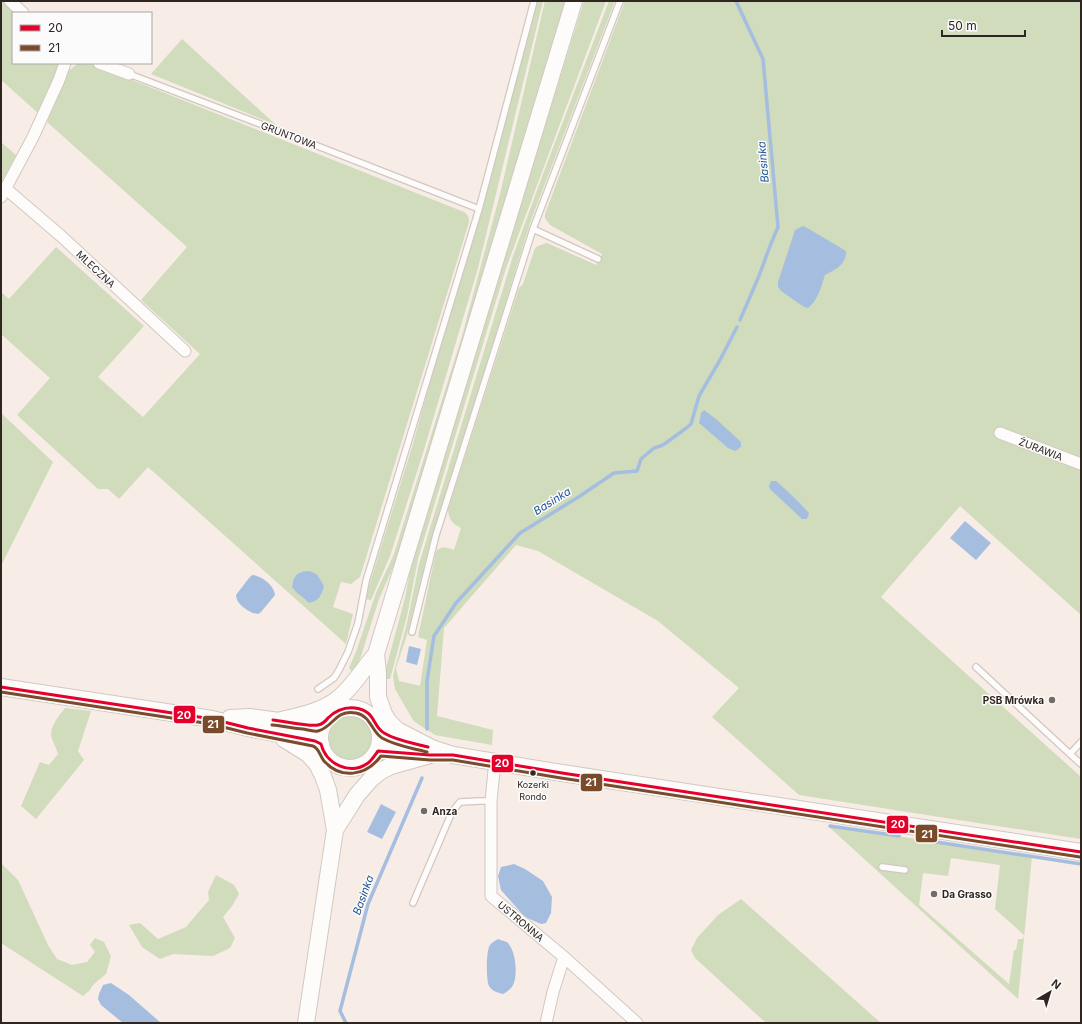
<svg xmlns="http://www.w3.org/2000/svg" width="1082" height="1024" font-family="Inter,sans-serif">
  <rect width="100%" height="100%" fill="#f7ece6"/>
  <path fill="#d0dcbb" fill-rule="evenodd" d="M1 1H2L16 13H13V63H60L57 70 38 113 1 80Z
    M537 1H543L478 268 423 453 390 556 371 600 366 599 370 583 412 447Z
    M545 1H567L397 558 379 599 361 656 354 673 349 668 356 652 376 593 394 554 462 336 500 194Z
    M584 1H606L506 268 418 559 407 616 390 679H386L385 672 405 598 411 565 533 164Z
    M609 1H615L530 223 426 561 407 635 396 668 399 681 420 686 427 640 418 637 436 552C441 545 447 548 454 550L461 528C453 524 449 520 448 510L519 288 523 284 535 248 538 246 547 243 596 265 602 254 550 225 545 218V214L625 1H1081V615L960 506 881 597 1081 777V839L799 795 712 717 739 688 658 621 538 551 516 545 444 628 437 716 493 730 492 745 435 735 418 724 413 720 395 689 393 676 407 623 419 564 513 256 543 174Z
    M182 39 276 125 151 74Z
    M89 63 464 212C468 215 469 217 469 222L360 577 351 584 341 582 333 607 353 614 346 644 148 467 119 499 108 489H98L17 415 50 378 1 334V292L9 299 56 247 144 326 98 377 143 417 200 354 141 300 187 247 47 122 65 74 77 64ZM295 576 319 577 324 586 321 596 309 603C301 597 296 593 292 584Z
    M1 142 16 155 1 183Z
    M1 413 53 462 1 566Z
    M65 708 91 711 78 751 84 760 36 819 21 806 40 762 49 765 58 754C56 748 54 744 52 739 48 728 59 716 65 708Z
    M329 738a22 22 0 1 1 44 0a22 22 0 1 1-44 0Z
    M828 826 1032 856 1018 999ZM951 858 1000 865 995 909 1024 935 1023 939H1018L1016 950H1014L1009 984 919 905 923 873 948 876Z
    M1 863 18 880 48 945 57 959 72 965 87 962 95 952 90 945 95 938 104 942 111 956 106 974 94 984 89 991 83 996 1 943Z
    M216 875 234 885 239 894 232 906 223 917 235 938 230 948 213 956 173 954 160 959 142 947 129 925 140 923 158 939 186 927 209 900 208 892Z
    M741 899 881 1023H766L695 958 691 950 697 938 718 915Z"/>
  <path fill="#a5bee0" d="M803 226 809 229 846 251C847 264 835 270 825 275 821 287 818 300 808 308L804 307 781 291 778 287V282L795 230Z
    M704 410 716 419 741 442V447L735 451 728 448 699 423 701 413Z
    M771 481H776C788 491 798 501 809 513L807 519H802L770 489 769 486Z
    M965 521 991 543 976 560 950 538Z
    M308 571C318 573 319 577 324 586 322 595 319 601 309 603L296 592 292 587C293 576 297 572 308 571Z
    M252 575C261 575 275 586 275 595L261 612 258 614C249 613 236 604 236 595L249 578Z
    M409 646 421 649 417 665 406 662Z
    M381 804 396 812 382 839 367 832Z
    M514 864 525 869 543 881 552 897 551 913 546 923 541 924 525 917 501 890 498 876 501 867Z
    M498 939C500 940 504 941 507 942 516 950 518 976 513 985 511 989 507 992 503 994 498 993 492 991 489 986 486 980 486 950 490 945 492 942 495 941 498 939Z
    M111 983 129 995 161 1023H123L101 1005 98 999 99 994 103 985Z"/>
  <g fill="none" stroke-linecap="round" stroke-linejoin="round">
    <path stroke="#a5bee0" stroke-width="3.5" d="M736 1 763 59 778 227 770 246 759 276 740 320
      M427 729V681L434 636 456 603 520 533 580 496 614 473 637 471 641 459 654 448 663 445 685 429 691 424 699 396 720 360 737 327
      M830 826 899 836
      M917 839 1081 864
      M346 1023 340 1011 368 904 422 778"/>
    <defs>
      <path id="service" d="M129 74 297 138 479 209
        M533 229 598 259
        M412 632 436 535 533 229 620 1
        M976 667 1070 754
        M318 689 334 678 339 670 348 652 358 623 366 581 479 209 534 1
        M1081 742 1070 754 1081 764
        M882 867 905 870
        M413 903 452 812 460 802 480 801H491"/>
      <path id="minor" d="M10 1 23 13
        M99 63 129 74
        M5 188 61 236 185 351
        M1 197 33 137 59 80 65 63
        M1000 433 1081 464
        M495 761 491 801V896L564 957 553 992 546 1023
        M564 957 637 1023"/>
      <path id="secondary" d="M1 687 212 719 248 728 315 741 321 744
        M320 738a30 30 0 1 1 60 0a30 30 0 1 1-60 0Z
        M230 718 250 717 316 726 323 724
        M277 721C298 716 323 712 340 697 354 685 364 668 376 654
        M380 729 384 733 404 740 432 748 453 755 562 773 1081 852
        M284 739 308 754 317 764 323 776 328 790 335 830 306 1023
        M432 748 397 730 389 722 384 714 378 697V673L376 654 574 1
        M378 751H384L422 754
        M335 830 357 795 371 779 381 771 391 766 430 755"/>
    </defs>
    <use href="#service" stroke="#d1c8c2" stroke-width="8"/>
    <use href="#minor" stroke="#d1c8c2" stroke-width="13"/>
    <use href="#secondary" stroke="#d1c8c2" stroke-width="18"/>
    <use href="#service" stroke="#fefcfb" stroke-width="5.5"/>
    <use href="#minor" stroke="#fefcfb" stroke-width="11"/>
    <use href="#secondary" stroke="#fefcfb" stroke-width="16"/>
    <defs>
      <path id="bus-1" d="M1 687 212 719 248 728 315 741 321 744C326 764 350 776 368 763 372 760 375 755 378 751L430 755H453L562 773 1081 852
        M273 720C283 721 311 727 318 725 323 724 325 722 328 718 335 711 345 707 355 708 376 711 372 726 384 733 397 741 414 743 428 747"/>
      <path id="bus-2" d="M1 692 211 724 247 733 313 746C319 748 320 756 324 761 341 780 366 776 381 756L430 760H453L561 778 1080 857
        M272 725C283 726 293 728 303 729 308 730 314 732 318 731 334 727 335 709 356 713 371 716 371 731 382 738 396 746 412 748 427 752"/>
    </defs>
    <use href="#bus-1" stroke="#fbfbfb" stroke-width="6"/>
    <use href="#bus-2" stroke="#fbfbfb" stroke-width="6"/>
    <use href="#bus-1" stroke="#e4002b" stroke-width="3"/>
    <use href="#bus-2" stroke="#7a4b2a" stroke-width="3"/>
  </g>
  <g fill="#756b66" stroke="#fbfbfb" stroke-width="1.5">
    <circle cx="1052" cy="700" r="4"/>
    <circle cx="424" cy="811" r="4"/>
    <circle cx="934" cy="894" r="4"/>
  </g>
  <circle fill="#2f2521" stroke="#fbfbfb" stroke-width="1.5" cx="533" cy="773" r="3.5"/>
  <g text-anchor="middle" stroke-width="3" stroke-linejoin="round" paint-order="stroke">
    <g font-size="9" fill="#2f2521" stroke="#fbfbfb">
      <text x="533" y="788">Kozerki<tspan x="533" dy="12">Rondo</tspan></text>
    </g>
    <g font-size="10" fill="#2f2521" stroke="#fbfbfb">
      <text transform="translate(289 135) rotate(21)" y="4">GRUNTOWA</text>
      <text transform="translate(96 269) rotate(43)" y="4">MLECZNA</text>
      <text transform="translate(1041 449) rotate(21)" y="4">ŻURAWIA</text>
      <text transform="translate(521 921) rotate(40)" y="4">USTRONNA</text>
    </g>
    <g font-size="10" font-weight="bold" fill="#2f2521" stroke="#fbfbfb" text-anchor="start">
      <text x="1044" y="704" text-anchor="end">PSB Mrówka</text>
      <text x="432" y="815">Anza</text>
      <text x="942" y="898">Da Grasso</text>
    </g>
    <g font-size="11" font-style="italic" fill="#205593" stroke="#fbfbfb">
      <text transform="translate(763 162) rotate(-95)" y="4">Basinka</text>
      <text transform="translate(552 501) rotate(-32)" y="4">Basinka</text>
      <text transform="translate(363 895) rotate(-70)" y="4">Basinka</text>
    </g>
  </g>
  <g stroke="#fbfbfb" stroke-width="1.5">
    <rect x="173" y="705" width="23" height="19" rx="4" fill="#e4002b"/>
    <rect x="202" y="715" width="23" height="19" rx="4" fill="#7a4b2a"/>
    <rect x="491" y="754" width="23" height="19" rx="4" fill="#e4002b"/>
    <rect x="580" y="773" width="23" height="19" rx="4" fill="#7a4b2a"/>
    <rect x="886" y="815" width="23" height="19" rx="4" fill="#e4002b"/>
    <rect x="915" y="824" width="23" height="19" rx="4" fill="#7a4b2a"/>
  </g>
  <g font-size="11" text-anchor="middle" font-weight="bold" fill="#fff">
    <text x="184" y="719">20</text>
    <text x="213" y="728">21</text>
    <text x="502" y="767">20</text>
    <text x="591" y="786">21</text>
    <text x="898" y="828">20</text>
    <text x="927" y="838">21</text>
  </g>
  <rect width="1082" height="1024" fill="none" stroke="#2f2521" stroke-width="4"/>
  <rect x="12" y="12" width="140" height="52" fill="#fbfbfb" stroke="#a9a5a4"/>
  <rect x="20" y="25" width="20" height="6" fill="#e4002b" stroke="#a9a5a4"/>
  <text x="48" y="32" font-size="12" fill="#2f2521">20</text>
  <rect x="20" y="45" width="20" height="6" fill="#7a4b2a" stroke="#a9a5a4"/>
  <text x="48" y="52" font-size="12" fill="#2f2521">21</text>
  <g transform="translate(1050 992) rotate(38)" stroke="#fbfbfb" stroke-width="3" paint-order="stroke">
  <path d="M0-3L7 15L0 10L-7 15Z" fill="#2f2521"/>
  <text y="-6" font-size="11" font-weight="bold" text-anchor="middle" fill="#2f2521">N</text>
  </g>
  <path d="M942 30v6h83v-6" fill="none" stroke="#2f2521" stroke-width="2"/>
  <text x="948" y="30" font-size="12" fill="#2f2521" stroke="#fbfbfb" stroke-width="3" paint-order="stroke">50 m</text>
</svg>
